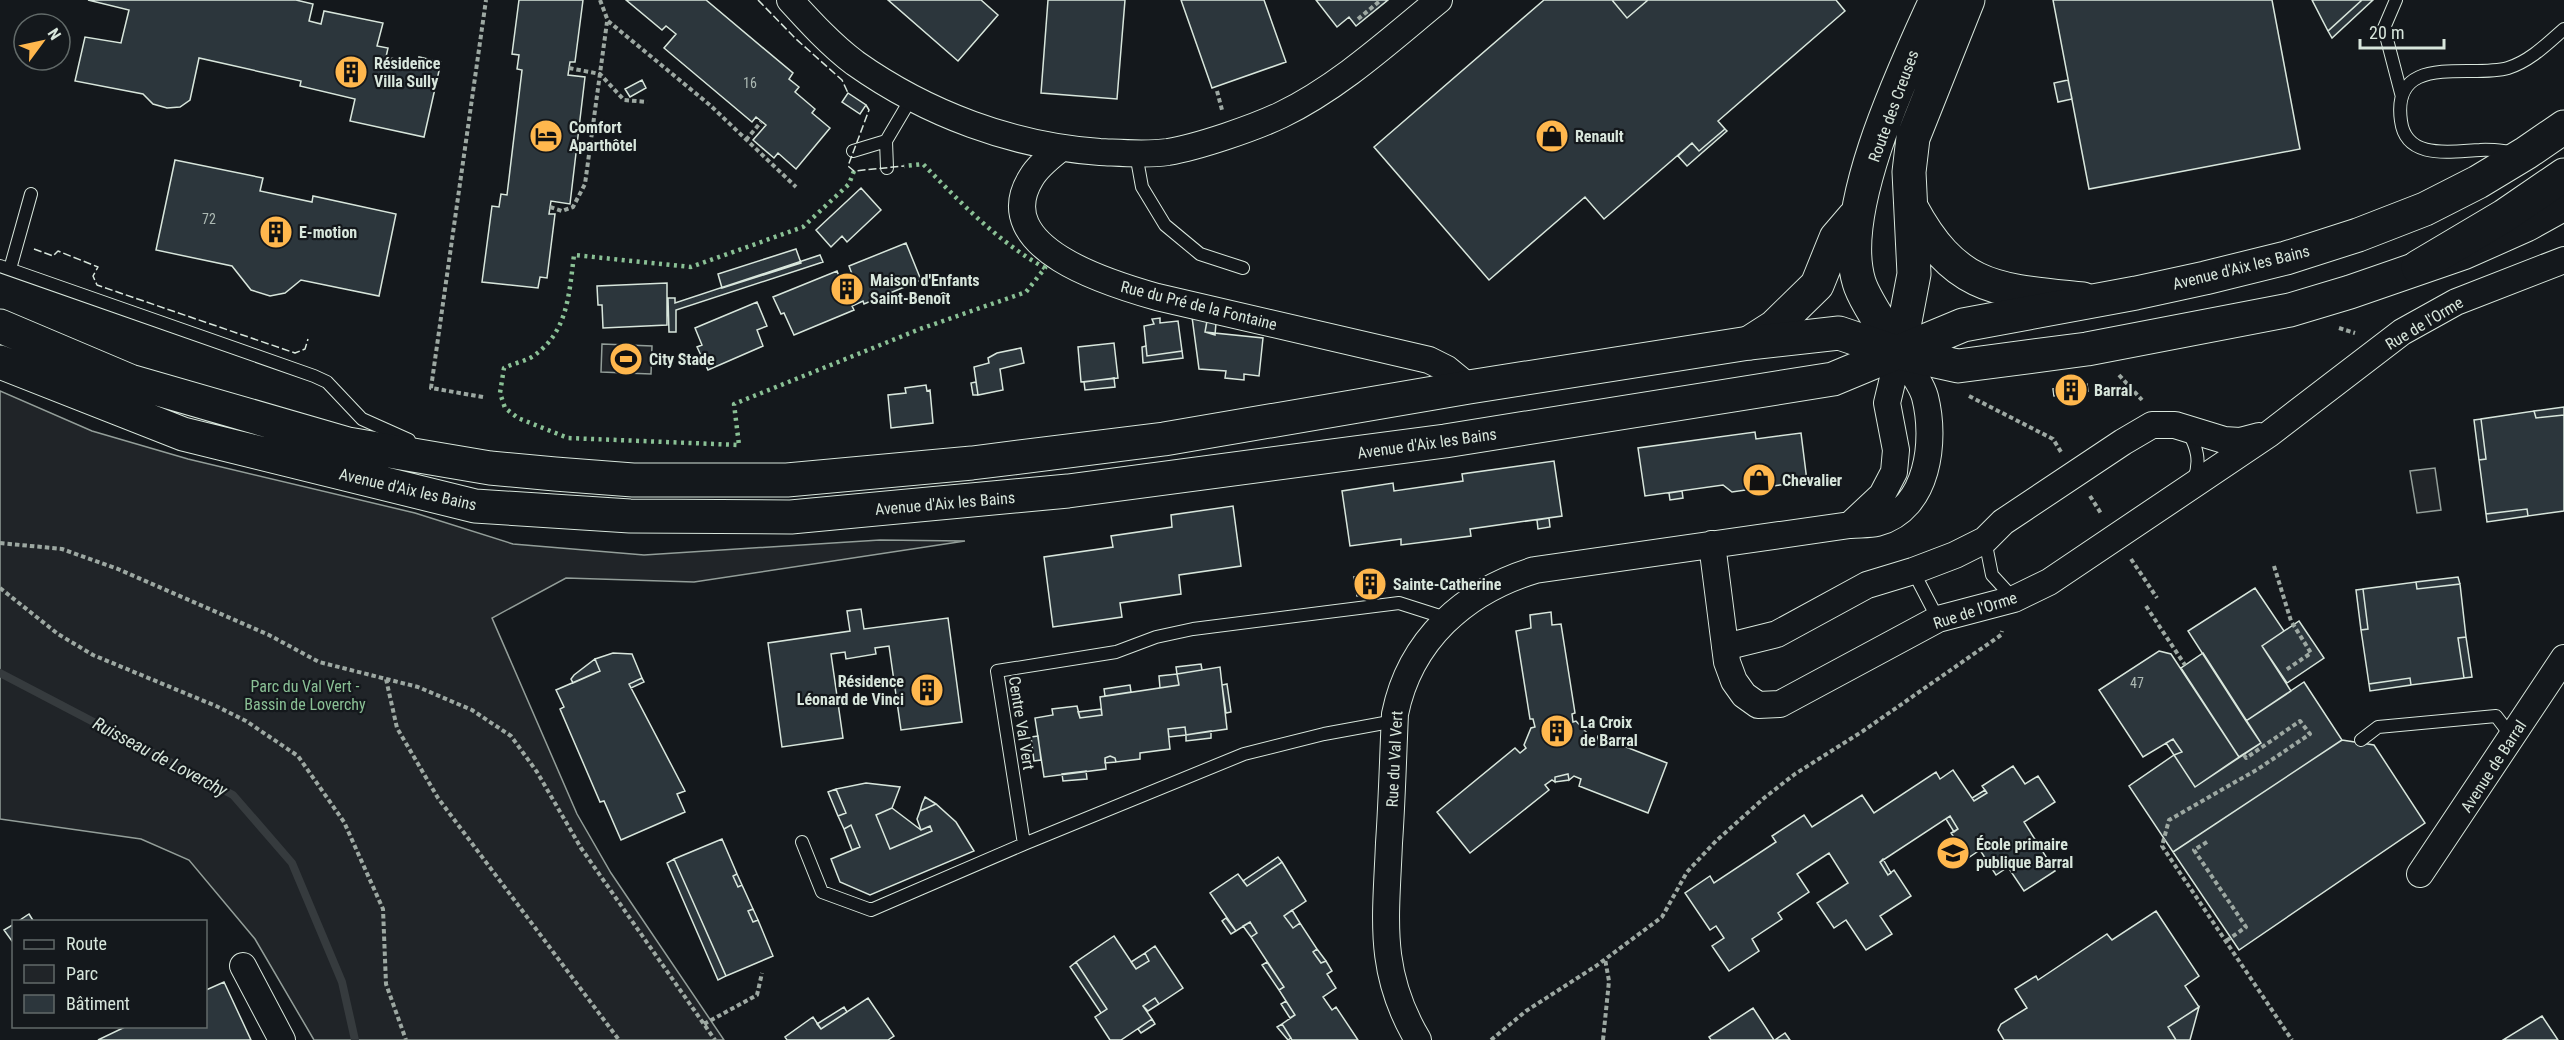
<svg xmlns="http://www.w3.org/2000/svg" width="2564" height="1040" font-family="'Roboto Condensed',sans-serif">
  <rect width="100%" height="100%" fill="#14181c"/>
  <path fill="#202428" stroke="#939e99" stroke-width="1.5" d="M602 344 652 346 651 374 601 372Z
    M0 391 92 431 188 459 415 513 513 544 644 555 880 540 965 541 694 582 566 578 492 618 577 814 611 873 724 1040H314L255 939 189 860 141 839 0 819Z
    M2435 468 2441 510 2417 513 2410 471Z"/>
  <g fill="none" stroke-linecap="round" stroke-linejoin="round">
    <path stroke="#363b3e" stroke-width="8" d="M0 673 233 795 292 863 342 982 355 1040"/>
  </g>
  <path fill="#2c363c" stroke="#d8e6dc" stroke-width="1.5" d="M88 0H296L313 4 309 21 321 24 324 11 383 23 377 46 388 48 386 57 417 64 419 57 441 62 424 137 350 121 355 99 300 86 301 81 199 58 190 100 180 107 167 108 153 104 143 94 75 81 85 37 121 43 129 10Z
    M519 0H583L575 62H570L568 75 585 77 570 204 551 201 549 214H555L547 278 540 277 538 288 482 282 492 206 499 207 501 194 507 195 522 70 517 69 519 55 512 54Z
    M626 0H706L793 73 789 79 799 87 795 92 815 109 812 113 830 128 796 169 778 153 774 158 753 140 766 125 756 117 752 122 664 48 676 34 666 26 662 30Z
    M888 0H981L998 15 958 61Z
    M1048 0H1125L1117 99 1041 93Z
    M1181 0H1264L1286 62 1212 88Z
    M1316 0H1388L1356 26 1349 17 1337 27Z
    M1544 0H1612L1627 18 1648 0H1836L1845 11 1718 121 1725 129 1699 151 1692 143 1604 219 1585 197 1489 280 1374 147Z
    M1612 0H1648L1627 18Z
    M2053 0H2272L2300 149 2089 189Z
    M2312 0H2362L2328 31Z
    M2362 0H2373L2332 38 2328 31Z
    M642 80 646 88 630 97 625 89Z
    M2068 80 2072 99 2058 102 2054 83Z
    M848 93 866 105 860 114 842 102Z
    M1725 129 1727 131 1687 166 1678 156 1692 143 1699 151Z
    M175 160 263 178 260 191 312 202 313 196 396 214 379 296 301 280 285 293 270 296 251 290 232 266 156 250Z
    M861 188 881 210 847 242 842 236 831 247 816 230Z
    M906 243 921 280 864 304 863 301 852 306 854 310 794 335 784 313 781 314 773 297 837 271 840 279 852 274 849 266Z
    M796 249 801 263 722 288 718 274Z
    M820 255 823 262 676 310V332H669L668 298H675V303Z
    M667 283V325L603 328 602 305H598L597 286Z
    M757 302 767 326 757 330 763 346 708 370 697 347 702 345 695 328Z
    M1192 317 1207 321 1205 332 1263 338 1259 376 1244 374V380L1225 378 1226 371 1199 369Z
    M1160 318V323L1178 321 1182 351 1147 356 1144 326 1154 324 1152 319Z
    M1207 321 1216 323 1215 335 1205 332Z
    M1114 343 1118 378 1081 382 1078 347Z
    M1146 346 1147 356 1182 351 1183 358 1143 363 1142 347Z
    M1021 348 1024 363 1000 369 1003 390 978 395 974 367 989 363 988 358 997 353Z
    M1114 378 1115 387 1085 390 1084 382Z
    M976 382 978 395H973L971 383Z
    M2087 384 2088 391 2054 396 2053 389Z
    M926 385 927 391 930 390 933 423 891 428 888 395 906 393 905 388Z
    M2564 407V415L2536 418 2534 411Z
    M2534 411 2536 418 2564 415V511L2528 516 2527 509 2486 514 2479 460 2486 459 2481 419Z
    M2481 419 2486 459 2479 460 2474 420Z
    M1755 432 1756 439 1801 433 1807 481 1732 492 1723 485 1645 496 1638 448Z
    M1554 461 1562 516 1470 529 1471 536 1401 545V539L1350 546 1342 491 1393 483 1394 491 1463 481 1462 474Z
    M1682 491 1683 498 1670 500 1669 493Z
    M1233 506 1241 566 1179 575 1181 594 1120 603 1122 617 1053 627 1044 557 1113 547 1111 536 1172 527 1171 515Z
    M2527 509 2528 516 2487 522 2486 514Z
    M1549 518 1550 527 1538 529 1537 520Z
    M1382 573 1385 591 1357 596 1354 577Z
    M2458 577 2460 584 2417 589 2416 582Z
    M2416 582 2417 589 2460 584 2466 637 2458 638 2464 678 2411 685 2410 678 2369 684 2361 630 2368 629 2363 589Z
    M2255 588 2284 631 2262 646 2291 691 2246 721 2188 631Z
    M2363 589 2368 629 2361 630 2356 590Z
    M861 609 864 629 948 618 962 722 901 730 889 646 875 648 876 654 846 659 845 652 831 654 843 738 782 747 768 643 850 631 847 611Z
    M1551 612 1552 625 1561 624 1575 713 1572 714 1573 722 1576 721 1587 733V739L1596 742 1598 736 1667 763 1648 813 1579 786 1581 779 1574 776 1569 780 1568 774 1555 777V782L1552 780 1545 785 1549 790 1470 853 1437 812 1515 748 1520 753 1526 748 1524 745 1531 728 1535 727 1533 719H1530L1516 631 1531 628 1530 615Z
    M2299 621 2324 658 2287 683 2262 646Z
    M2466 637 2472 677 2464 678 2458 638Z
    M2159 651 2171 654 2239 757 2195 787 2174 755 2182 752 2173 739 2143 757 2099 690Z
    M613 653 632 654 642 678 629 684 685 791 677 794 685 812 621 840 604 801 600 802 560 709 564 707 556 690 600 671 595 659Z
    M2203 653 2261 743 2239 757 2181 668Z
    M595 659 600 671 573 683 571 679 574 675Z
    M1201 664 1202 670 1177 674 1176 667Z
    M1220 667 1227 729 1186 735 1185 727 1168 729 1170 749 1140 753V759L1116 762 1115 758 1110 756 1105 758 1106 769 1044 777 1035 718 1053 715 1052 709 1077 706 1080 718 1102 715 1100 697 1179 685 1177 674Z
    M1177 674 1179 685 1160 688 1159 676Z
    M642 678 644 682 631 688 629 684Z
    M2410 678 2411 685 2370 691 2369 684Z
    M2304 682 2342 740 2173 852 2129 786 2174 755 2195 787 2261 743 2246 721Z
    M1227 684 1231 712 1226 713 1222 685Z
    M1130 685 1131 692 1105 696 1104 689Z
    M1101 709 1102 715 1080 718 1078 712Z
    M1185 727 1186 735 1169 737 1168 729Z
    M1211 731V738L1186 741V735Z
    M1038 736 1041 760 1034 761 1031 737Z
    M2173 739 2182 752 2174 755 2166 743Z
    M2342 740 2374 745 2425 823 2239 950 2173 852Z
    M1110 756 1115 758 1116 762 1105 763V758Z
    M2013 766 2025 784 2038 776 2055 802 2024 822 2055 871 2024 891 2008 867 1996 875 1980 850 1968 858 1951 833 1958 829 1950 816 1880 862 1888 875 1894 870 1911 896 1880 916 1892 934 1866 950 1846 920 1834 928 1817 903 1848 883 1829 853 1797 874 1809 892 1778 913 1782 919 1752 939 1759 951 1729 971 1712 946 1724 938 1716 926 1710 930 1685 893 1710 876 1714 883 1776 842 1772 836 1804 815 1812 827 1862 795 1874 813 1936 772 1940 779 1953 770 1974 801 1987 793 1982 786Z
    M1086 771 1087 779 1063 781 1062 774Z
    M1568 774 1569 780 1555 782V777Z
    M866 783 900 787 892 808 876 815 890 849 932 831 930 826 921 830 917 819 920 811 936 804 956 822 974 851 870 895 840 882 831 859 860 847 851 825 844 829 838 816 846 813 836 789Z
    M836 789 846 813 838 816 828 792Z
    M1985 790 1987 793 1974 801 1972 798Z
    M925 797 936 804 920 811 922 804Z
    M892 808 921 830 930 826 932 831 890 849 876 815Z
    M1950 816 1958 829 1954 832 1946 819Z
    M851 825 860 847 852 850 844 829Z
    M722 839 737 874 733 876 738 887 742 885 753 909 748 911 753 922 758 920 773 956 726 976 674 859Z
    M1278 857 1282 862 1247 886 1243 881Z
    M674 859 726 976 718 980 667 863Z
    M1883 859 1891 873 1888 875 1880 862Z
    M1282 862 1306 901 1284 916 1293 928 1300 923 1317 949 1313 952 1321 963 1326 961 1332 971 1327 974 1336 988 1323 997 1332 1010 1336 1007 1358 1040H1292L1282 1024 1295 1015 1279 990 1284 987 1251 937 1257 933 1250 922 1236 931 1210 893 1238 874 1247 886Z
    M737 874 742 885 738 887 733 876Z
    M753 909 758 920 753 922 748 911Z
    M1292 910 1300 923 1293 928 1284 916Z
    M2156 911 2199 976 2185 986 2199 1007 2168 1027 2176 1040H2004L1998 1030 2001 1024 2027 1008 2015 989 2036 976 2038 980 2107 934 2112 940Z
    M29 914 34 922H17Z
    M1226 918 1236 931 1231 934 1222 921Z
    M1250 922 1257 933 1251 937 1243 926Z
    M14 924V944L4 930Z
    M1114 936 1136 969 1149 961 1145 953 1155 946 1183 988 1159 1004 1155 998 1143 1006 1152 1019 1121 1040H1110L1095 1017 1107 1009 1076 962Z
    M1317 949 1326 961 1321 963 1313 952Z
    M1145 953 1149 961 1136 969 1131 962Z
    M1076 962 1107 1009 1101 1013 1070 967Z
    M1267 962 1284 987 1279 990 1262 965Z
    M224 982 251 1040H98L127 1026H206V990Z
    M868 998 894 1036 888 1040H787L785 1037 813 1017 821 1029Z
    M1155 998 1159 1004 1148 1011 1143 1006Z
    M1286 1001 1295 1015 1290 1018 1281 1004Z
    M844 1007 847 1012 821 1029 817 1024Z
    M2199 1007 2190 1040H2176L2168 1027Z
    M1753 1008 1774 1040H1711L1709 1037Z
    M2542 1016 2558 1040H2503Z
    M1152 1019 1155 1024 1141 1033 1138 1029Z
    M1282 1024 1291 1038 1288 1040 1277 1027Z
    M1785 1033 1790 1040H1775Z"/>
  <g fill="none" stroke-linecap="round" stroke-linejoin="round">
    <defs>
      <path id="service" d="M2396 0 2384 28 2402 97
        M886 141 887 168
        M853 151 886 141 912 97
        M2512 152C2502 151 2491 149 2480 150 2453 151 2406 161 2401 121 2391 51 2471 79 2508 68 2530 61 2547 44 2564 29
        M1136 154 1142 187 1165 225 1200 254 1243 268
        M0 266 314 376 327 382 362 419 409 440
        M10 269 31 194
        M2188 431C2197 448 2201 461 2194 479
        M1985 540 1992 575 2014 599
        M1913 571 1938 619
        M1395 721 1324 734 1244 754 1024 844 997 671 1116 652 1156 637 1193 629 1399 603 1446 618
        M2361 740 2378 727 2496 716 2512 737
        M802 842 822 892 871 910 1024 844"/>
      <path id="minor" d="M790 0C810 22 831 45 855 63 927 114 1013 146 1100 152 1123 153 1146 155 1168 152 1198 147 1254 128 1281 115 1339 87 1389 41 1439 0
        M1060 149C1050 157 1038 166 1031 178 988 248 1111 284 1157 297L1429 360 1447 369 1469 387
        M1850 525 1882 495 1894 472 1896 450 1887 403 1899 353
        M1712 544 1727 662 1734 681 1744 695 1758 705 1780 704 1938 619 2014 599 2049 582 2269 434 2402 332 2456 302 2564 260
        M1725 647 1777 634 1867 585 1913 571 1955 555 1985 540 2003 522 2123 442 2152 425H2175L2224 440 2240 441 2259 436
        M2420 874 2564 658
        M243 966 282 1040
        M1418 1040C1377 971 1386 919 1389 843 1392 800 1393 757 1395 714 1410 640 1465 591 1535 570L1850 525C1859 524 1869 525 1877 523 1929 509 1936 440 1925 397 1921 382 1907 366 1899 353"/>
      <path id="secondary" d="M1911 207C1956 291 1997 290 2083 299
        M1749 343 1774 327 1817 285 1836 238 1854 217
        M1899 353C1889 335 1864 300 1859 282 1837 210 1905 68 1936 0
        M1899 353 1914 274 1909 172 1913 138 1968 0"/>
      <path id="primary" d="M0 326 130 381 348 444 490 468 555 474 633 480H787L972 463 1164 439 1469 387 1749 343 1839 333 1899 353 1958 366 2087 349 2290 310 2350 292 2463 253 2526 225 2564 204
        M0 362 183 434 475 506 630 516 791 517 1068 491 1445 441 1833 379 1963 325 2136 293 2205 278 2286 258 2358 235 2425 209 2478 182 2526 153 2564 127"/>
      <path id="trunk" d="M2418 267 2504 216 2564 175"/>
    </defs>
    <use href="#service" stroke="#d8e6dc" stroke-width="14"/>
    <use href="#minor" stroke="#d8e6dc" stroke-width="28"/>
    <use href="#secondary" stroke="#d8e6dc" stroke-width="35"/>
    <use href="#primary" stroke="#d8e6dc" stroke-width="35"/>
    <use href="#trunk" stroke="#d8e6dc" stroke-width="35"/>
    <path stroke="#9da8a2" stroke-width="4" stroke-dasharray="4.5 3" stroke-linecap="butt" d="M600 0 608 21 711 106 796 187
      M1358 19 1381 0
      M569 68 600 74 624 100 647 102
      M1217 91 1222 110
      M746 140 761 122
      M550 207 562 211 573 207 585 184 607 22
      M2339 328 2355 333
      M2119 375 2142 400
      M1969 396 2053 439 2061 452
      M483 397 431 388 486 0
      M2090 496 2102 515
      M0 543 62 549 118 569 269 635 319 662 418 687 472 710 511 736 537 772 581 848 715 1040
      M2131 559 2157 598
      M2274 566 2291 621 2311 653 2286 670
      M0 588 58 634 93 655 216 706 246 721 298 756 344 822 383 909 386 984 406 1040
      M2146 606 2185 665
      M386 679 397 728 438 798 619 1040
      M2244 755 2246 758 2300 721 2310 734 2258 769 2169 820 2162 846 2292 1040
      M2207 842 2194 850 2246 927 2226 941
      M704 1024 757 995 762 973
      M1491 1040 1526 1011 1596 966 1662 917 1687 872 1716 841 1764 798 1795 774 1863 731 2001 635 2002 631
      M1603 1040 1609 981 1605 959"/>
    <use href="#service" stroke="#14181c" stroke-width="12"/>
    <use href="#minor" stroke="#14181c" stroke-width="26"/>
    <use href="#secondary" stroke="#14181c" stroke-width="33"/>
    <use href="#primary" stroke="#14181c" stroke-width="33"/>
    <use href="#trunk" stroke="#14181c" stroke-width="33"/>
    <path stroke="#8ac095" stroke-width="4.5" stroke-dasharray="3 4.5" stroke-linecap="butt" d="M854 171 849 184 803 227 691 267 574 255C569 294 568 335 530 358 522 362 512 364 504 368L500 393 505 408 518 418 568 438 739 445 734 404 920 329 1026 292 1045 268C998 242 960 202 923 164L904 166"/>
    <path stroke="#d8e6dc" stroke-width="1.5" stroke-dasharray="8 3" stroke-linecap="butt" d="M758 0 796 39 842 80 848 93
      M866 105 869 110 848 166 854 171 904 166
      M34 249 53 256 58 251 98 267 93 276 97 285 295 353 305 349 308 339"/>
  </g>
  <defs>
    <symbol id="building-disc" viewBox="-11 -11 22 22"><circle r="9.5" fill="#ffb74d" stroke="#14181c"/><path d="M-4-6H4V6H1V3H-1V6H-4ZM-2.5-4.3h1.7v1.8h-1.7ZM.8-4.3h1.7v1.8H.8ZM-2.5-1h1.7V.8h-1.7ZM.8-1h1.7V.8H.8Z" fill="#111"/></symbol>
    <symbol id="hotel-disc" viewBox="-11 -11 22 22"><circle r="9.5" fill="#ffb74d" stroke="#14181c"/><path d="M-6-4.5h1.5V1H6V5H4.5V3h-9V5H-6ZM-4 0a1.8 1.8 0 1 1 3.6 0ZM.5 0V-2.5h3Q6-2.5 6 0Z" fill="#111"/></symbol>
    <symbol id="shop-disc" viewBox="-11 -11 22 22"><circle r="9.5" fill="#ffb74d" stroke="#14181c"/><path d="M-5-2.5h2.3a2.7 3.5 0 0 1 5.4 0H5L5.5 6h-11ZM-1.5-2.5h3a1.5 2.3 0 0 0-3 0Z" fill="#111"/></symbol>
    <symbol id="stadium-disc" viewBox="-11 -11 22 22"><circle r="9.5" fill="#ffb74d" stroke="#14181c"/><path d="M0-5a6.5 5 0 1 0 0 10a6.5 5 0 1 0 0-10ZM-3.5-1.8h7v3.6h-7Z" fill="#111"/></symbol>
    <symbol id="school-disc" viewBox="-11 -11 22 22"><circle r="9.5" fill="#ffb74d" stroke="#14181c"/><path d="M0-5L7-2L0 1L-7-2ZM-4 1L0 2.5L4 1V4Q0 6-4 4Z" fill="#111"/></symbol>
  </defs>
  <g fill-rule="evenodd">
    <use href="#building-disc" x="332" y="53" width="38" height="38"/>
    <use href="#hotel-disc" x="527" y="117" width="38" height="38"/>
    <use href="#shop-disc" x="1533" y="117" width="38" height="38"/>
    <use href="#building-disc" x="257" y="213" width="38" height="38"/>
    <use href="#building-disc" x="828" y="270" width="38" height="38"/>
    <use href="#stadium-disc" x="607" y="340" width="38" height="38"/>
    <use href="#building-disc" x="2052" y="371" width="38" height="38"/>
    <use href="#shop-disc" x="1740" y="461" width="38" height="38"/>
    <use href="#building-disc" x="1351" y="565" width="38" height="38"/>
    <use href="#building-disc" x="908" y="671" width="38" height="38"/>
    <use href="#building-disc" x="1538" y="712" width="38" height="38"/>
    <use href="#school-disc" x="1934" y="834" width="38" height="38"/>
  </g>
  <g text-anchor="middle" stroke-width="4.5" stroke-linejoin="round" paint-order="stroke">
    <g font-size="14" fill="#adbab4">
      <text x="750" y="88">16</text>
      <text x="209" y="224">72</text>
      <text x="2137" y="688">47</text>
    </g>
    <g font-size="16" font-weight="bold" fill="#d8e6dc" stroke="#14181c" text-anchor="start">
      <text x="374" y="69">Résidence<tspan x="374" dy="18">Villa Sully</tspan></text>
      <text x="569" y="133">Comfort<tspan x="569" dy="18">Aparthôtel</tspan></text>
      <text x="1575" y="142">Renault</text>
      <text x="299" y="238">E-motion</text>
      <text x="870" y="286">Maison d'Enfants<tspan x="870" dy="18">Saint-Benoît</tspan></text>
      <text x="649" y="365">City Stade</text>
      <text x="2094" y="396">Barral</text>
      <text x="1782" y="486">Chevalier</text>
      <text x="1393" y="590">Sainte-Catherine</text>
      <text x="904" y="687" text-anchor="end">Résidence<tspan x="904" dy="18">Léonard de Vinci</tspan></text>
      <text x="1580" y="728">La Croix<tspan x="1580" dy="18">de Barral</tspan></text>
      <text x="1976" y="850">École primaire<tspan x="1976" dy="18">publique Barral</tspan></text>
    </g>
    <g font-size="16" fill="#d8e6dc" stroke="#14181c">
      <text transform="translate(1893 106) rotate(-70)" y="6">Route des Creuses</text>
      <text transform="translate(2241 267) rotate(-14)" y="6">Avenue d'Aix les Bains</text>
      <text transform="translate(1199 305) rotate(14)" y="6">Rue du Pré de la Fontaine</text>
      <text transform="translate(2424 323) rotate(-31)" y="6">Rue de l'Orme</text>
      <text transform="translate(1427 443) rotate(-8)" y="6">Avenue d'Aix les Bains</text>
      <text transform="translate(408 489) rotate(13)" y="6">Avenue d'Aix les Bains</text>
      <text transform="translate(945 503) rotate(-5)" y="6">Avenue d'Aix les Bains</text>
      <text transform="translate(1975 610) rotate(-18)" y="6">Rue de l'Orme</text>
      <text transform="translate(1022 723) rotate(81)" y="6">Centre Val Vert</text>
      <text transform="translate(1394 759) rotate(-87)" y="6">Rue du Val Vert</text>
      <text transform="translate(2493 766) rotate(-57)" y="6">Avenue de Barral</text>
    </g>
    <g font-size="16" fill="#8ac095" stroke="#14181c">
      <text x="305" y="692">Parc du Val Vert -<tspan x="305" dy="18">Bassin de Loverchy</tspan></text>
    </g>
    <g font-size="18" font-style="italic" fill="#d8e6dc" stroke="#14181c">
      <text transform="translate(160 757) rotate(28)" y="6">Ruisseau de Loverchy</text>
    </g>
  </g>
  <rect x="12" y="920" width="195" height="108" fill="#14181c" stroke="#626a69" stroke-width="1.5"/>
  <rect x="24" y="940" width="30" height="9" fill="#14181c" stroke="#626a69" stroke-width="1.5"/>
  <text x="66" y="950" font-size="18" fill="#d8e6dc">Route</text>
  <rect x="24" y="965" width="30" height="18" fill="#202428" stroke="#626a69" stroke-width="1.5"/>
  <text x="66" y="980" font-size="18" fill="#d8e6dc">Parc</text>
  <rect x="24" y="995" width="30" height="18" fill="#2c363c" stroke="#626a69" stroke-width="1.5"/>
  <text x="66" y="1010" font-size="18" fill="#d8e6dc">Bâtiment</text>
  <g transform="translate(42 42) rotate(57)"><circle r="28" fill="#14181c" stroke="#626a69" stroke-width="1.5"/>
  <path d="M0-4.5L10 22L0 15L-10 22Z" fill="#ffb74d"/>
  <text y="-9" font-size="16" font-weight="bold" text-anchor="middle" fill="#d8e6dc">N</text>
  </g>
  <path d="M2360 39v9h84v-9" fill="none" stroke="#d8e6dc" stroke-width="3"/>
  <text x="2369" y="39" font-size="18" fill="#d8e6dc" stroke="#14181c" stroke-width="4.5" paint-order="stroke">20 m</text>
</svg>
